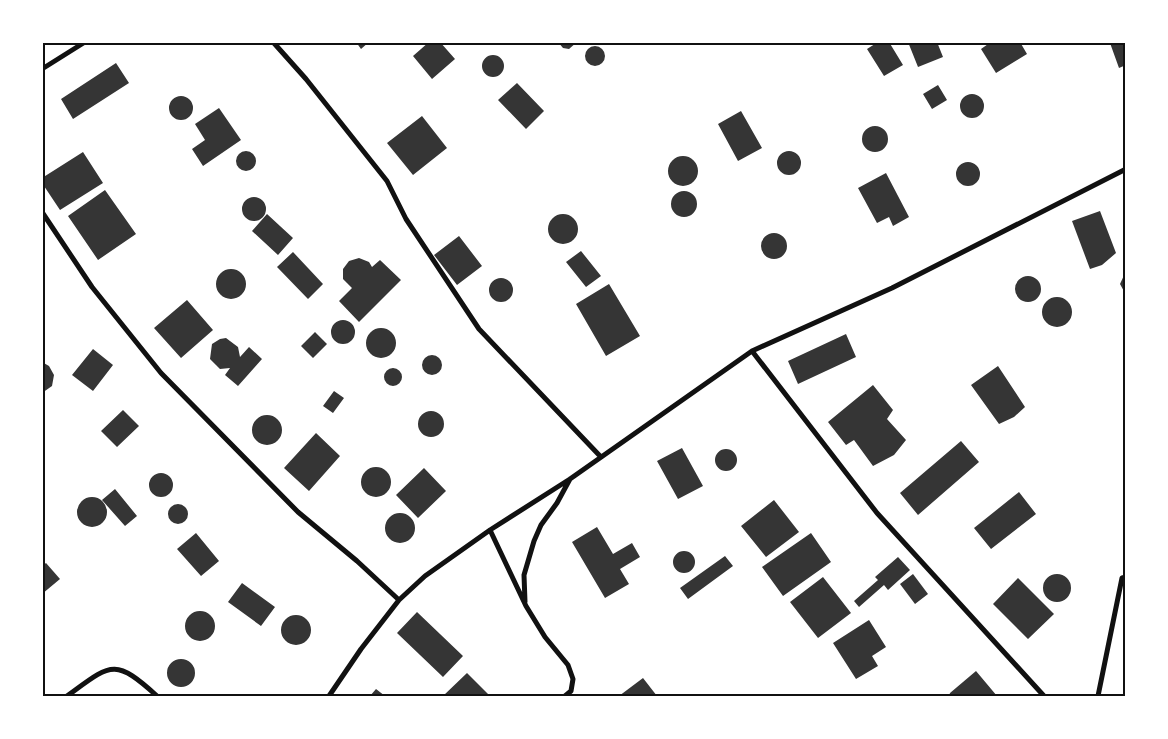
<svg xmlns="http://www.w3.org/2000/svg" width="1168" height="739" font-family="'Fira Sans Condensed',sans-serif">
  <rect width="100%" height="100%" fill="#fff"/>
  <path fill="#353535" d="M356 42H369L361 49Z
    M429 42H440L455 59 432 79 413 56Z
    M558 42H577L569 49 563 48Z
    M878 42H889L903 65 884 76 867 49Z
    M908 42H937L943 57 918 67Z
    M991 42H1020L1027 54 996 73 981 49Z
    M1112 42H1126V65L1119 68 1110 43Z
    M585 56a10 10 0 1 1 20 0a10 10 0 1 1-20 0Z
    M482 66a11 11 0 1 1 22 0a11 11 0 1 1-22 0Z
    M116 63 129 83 73 119 61 99Z
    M517 83 544 111 526 129 498 100Z
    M938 85 947 100 932 109 923 94Z
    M960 106a12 12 0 1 1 24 0a12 12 0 1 1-24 0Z
    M169 108a12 12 0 1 1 24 0a12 12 0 1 1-24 0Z
    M219 108 241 140 203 166 192 149 205 140 195 124Z
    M741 111 762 148 738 161 718 124Z
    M422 116 447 148 413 175 387 143Z
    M862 139a13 13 0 1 1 26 0a13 13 0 1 1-26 0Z
    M777 163a12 12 0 1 1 24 0a12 12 0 1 1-24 0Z
    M236 161a10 10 0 1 1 20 0a10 10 0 1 1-20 0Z
    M83 152 103 183 60 210 42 183V178Z
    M668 171a15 15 0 1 1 30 0a15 15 0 1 1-30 0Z
    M956 174a12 12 0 1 1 24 0a12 12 0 1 1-24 0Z
    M886 173 909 217 893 226 889 217 877 223 858 188Z
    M105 190 136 234 98 260 68 216Z
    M671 204a13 13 0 1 1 26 0a13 13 0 1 1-26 0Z
    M242 209a12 12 0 1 1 24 0a12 12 0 1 1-24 0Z
    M1100 211 1116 253 1102 265 1090 269 1072 221Z
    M548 229a15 15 0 1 1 30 0a15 15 0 1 1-30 0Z
    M267 214 293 238 278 255 252 231Z
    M761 246a13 13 0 1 1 26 0a13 13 0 1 1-26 0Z
    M459 236 482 266 457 285 434 255Z
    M581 251 601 276 586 287 566 262Z
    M293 252 323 284 308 299 277 267Z
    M359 258 369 262 372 267 380 260 401 280 359 322 339 301 352 288 343 279V269L349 261Z
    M216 284a15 15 0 1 1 30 0a15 15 0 1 1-30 0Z
    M1126 271V295L1120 284Z
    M1015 289a13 13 0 1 1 26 0a13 13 0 1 1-26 0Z
    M489 290a12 12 0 1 1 24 0a12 12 0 1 1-24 0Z
    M609 284 640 336 606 356 576 304Z
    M1042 312a15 15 0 1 1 30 0a15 15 0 1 1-30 0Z
    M187 300 213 330 181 358 154 328Z
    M331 332a12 12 0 1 1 24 0a12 12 0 1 1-24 0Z
    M366 343a15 15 0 1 1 30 0a15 15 0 1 1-30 0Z
    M315 332 327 344 313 358 301 346Z
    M846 334 856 357 798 384 788 361Z
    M226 338 238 347 240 357 249 347 262 359 238 386 225 375 230 368 220 369 210 359 212 344 220 339Z
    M93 349 113 365 93 391 72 375Z
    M422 365a10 10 0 1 1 20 0a10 10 0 1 1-20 0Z
    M42 362 49 366 54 375 52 386 42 393Z
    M998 366 1025 407 1014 417 999 424 971 385Z
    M384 377a9 9 0 1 1 18 0a9 9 0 1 1-18 0Z
    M873 385 893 410 887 419 906 440 894 455 873 466 854 440 846 445 828 422Z
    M334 391 344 398 333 413 323 406Z
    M123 410 139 426 117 447 101 431Z
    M418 424a13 13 0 1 1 26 0a13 13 0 1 1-26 0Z
    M252 430a15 15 0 1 1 30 0a15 15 0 1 1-30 0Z
    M316 433 340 456 309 491 284 468Z
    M961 441 979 462 918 515 900 493Z
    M682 448 703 486 678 499 657 461Z
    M715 460a11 11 0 1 1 22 0a11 11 0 1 1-22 0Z
    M361 482a15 15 0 1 1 30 0a15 15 0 1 1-30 0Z
    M424 468 446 491 418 518 396 495Z
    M149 485a12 12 0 1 1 24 0a12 12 0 1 1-24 0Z
    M115 489 137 516 125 526 102 500Z
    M1019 492 1036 514 991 549 974 528Z
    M77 512a15 15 0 1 1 30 0a15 15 0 1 1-30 0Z
    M774 500 799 532 766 557 741 526Z
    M168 514a10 10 0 1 1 20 0a10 10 0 1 1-20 0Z
    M385 528a15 15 0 1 1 30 0a15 15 0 1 1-30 0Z
    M597 527 613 554 632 543 640 557 620 569 629 584 605 598 572 542Z
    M196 533 219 561 201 576 177 549Z
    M811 533 831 562 783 596 762 567Z
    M673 562a11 11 0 1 1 22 0a11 11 0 1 1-22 0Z
    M725 556 733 566 688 599 680 588Z
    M898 557 910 570 888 590 884 585 859 607 854 601 878 580 875 577Z
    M46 563 60 579 42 594V566Z
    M1043 588a14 14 0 1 1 28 0a14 14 0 1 1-28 0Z
    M913 574 928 594 915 604 900 584Z
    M823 577 851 613 818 638 790 602Z
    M1018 578 1054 614 1028 639 993 604Z
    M242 583 275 607 261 626 228 602Z
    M185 626a15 15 0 1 1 30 0a15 15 0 1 1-30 0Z
    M417 612 463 656 443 677 397 633Z
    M281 630a15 15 0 1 1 30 0a15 15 0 1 1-30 0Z
    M869 620 886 647 872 656 878 666 856 679 833 643Z
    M167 673a14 14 0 1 1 28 0a14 14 0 1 1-28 0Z
    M976 671 997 696H949L950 693Z
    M467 673 490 696H443Z
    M643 678 657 696H619Z
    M376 689 385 696H370Z"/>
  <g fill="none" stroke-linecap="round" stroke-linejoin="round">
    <path stroke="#111" stroke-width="5" d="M273 42 306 79 387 181 406 219 479 329 600 456
      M42 69 85 42
      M42 212 92 287 161 373 298 512 357 561 399 600
      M752 351 877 513 1044 696
      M490 530 526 606 545 637 568 665 573 679 571 691 565 696
      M525 602 524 575 534 541 541 525 557 503 570 479
      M67 696C111 664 114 657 157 696
      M329 696 361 649 399 600 425 576 490 530 570 479 752 351 892 288 1126 169
      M1098 696 1122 578 1126 577"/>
  </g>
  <rect width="1168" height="739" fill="none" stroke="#ffffff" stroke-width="88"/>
  <rect x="44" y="44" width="1080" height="651" fill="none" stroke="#111" stroke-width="2"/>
</svg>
